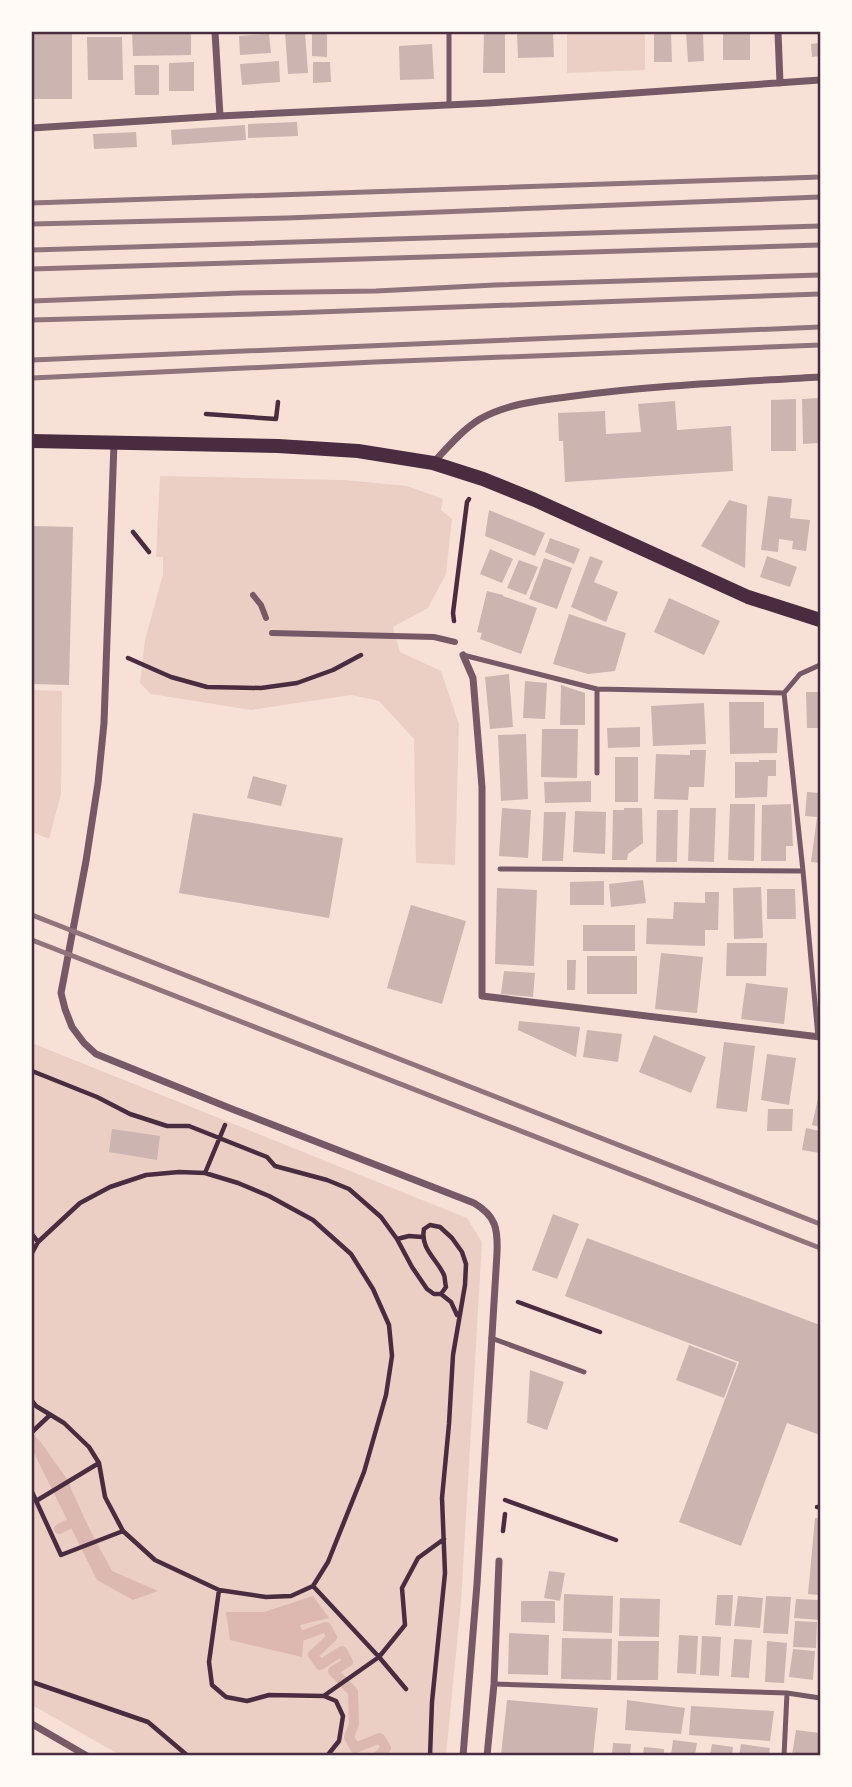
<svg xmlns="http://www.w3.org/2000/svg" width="852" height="1787" font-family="Montserrat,sans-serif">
  <rect width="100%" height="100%" fill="#f7e1d7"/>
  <path fill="#ebcfc5" d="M567 32H645V70L567 73Z
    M160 476 345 480 407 486 443 499 441 510 452 519 446 574 428 608 393 627 400 652 441 671 459 724 455 865 416 863 414 739 379 701 351 695 251 710 151 694 140 683 145 640 163 574V557H156Z
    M32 690 62 691 61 794 49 839 32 832Z
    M32 1043 467 1218 482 1242 461 1603 446 1755H120L32 1705Z"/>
  <path fill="#dcb8b0" d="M32 1433 40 1441 69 1482 72 1491 90 1530 112 1571 158 1591 133 1600 97 1580 32 1449Z
    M313 1596 329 1618 300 1625 304 1635 302 1657 230 1640 226 1612H264Z"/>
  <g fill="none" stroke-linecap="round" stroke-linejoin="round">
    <path stroke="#dcb8b0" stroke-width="10" d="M59 1529 69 1524
      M304 1635 326 1627 332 1637 313 1655 320 1665 342 1651 348 1662 333 1671 353 1692 354 1724 349 1737 355 1748 380 1738 386 1748 378 1756"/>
  </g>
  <path fill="#ccb4b1" d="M132 32H191V55L133 56Z
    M285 32H305L308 73 288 74Z
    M312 32H327V57L312 56Z
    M484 32H505V73H483Z
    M517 32H553L554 57 518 58Z
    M654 32H671L672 62H654Z
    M686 32H703L704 61 688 62Z
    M723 33H750V60H723Z
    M32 34H72V99H32Z
    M269 34 271 53 240 55 239 36Z
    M87 37H122L123 80H88Z
    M820 43V56L812 57 811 44Z
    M432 44 434 79 400 80 399 46Z
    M279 61 280 82 242 85 240 64Z
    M194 62V91H169V63Z
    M313 62H330L331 82 313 83Z
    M134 65H159V95H135Z
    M297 122 298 136 248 138V124Z
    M245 125 246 140 172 145 171 130Z
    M136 132 137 147 94 149 93 134Z
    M820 398V443L803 444 802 399Z
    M796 399V451H771V400Z
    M675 401 677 430 731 426 733 471 565 482 563 441H559L558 413 605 411 606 434 641 432 638 404Z
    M768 496 792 499 790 518 810 520 806 551 792 549 793 541 779 539 778 552 761 550Z
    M729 500 747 505 745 568 701 546Z
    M489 510 545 533 535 556 485 536Z
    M32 526 73 527 69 685 32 684Z
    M550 538 580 549 574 564 545 552Z
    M490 549 513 559 502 583 480 574Z
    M590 556 603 561 594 582 618 592 606 622 571 607Z
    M767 556 797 567 790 587 760 577Z
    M544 558 572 568 557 609 529 599Z
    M519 560 538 567 526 595 507 588Z
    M487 591 503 595V596L537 608 521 654 480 639 482 633 477 632Z
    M669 598 720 621 704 655 654 632Z
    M569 614 626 633 615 671 588 674 553 664Z
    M509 674 513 727 490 729 485 677Z
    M525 681 547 683 545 719 523 718Z
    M561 685 585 693V725H560Z
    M806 692H820V728H807Z
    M729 702H764V728H778L777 753 730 754Z
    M704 703 706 744 653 746 651 706Z
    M640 727V747L608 748 607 728Z
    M542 729H578L577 778 541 777Z
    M526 734 528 799 501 801 498 735Z
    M690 750H706L704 787H689L688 800 654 799 656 754 690 755Z
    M615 757H638V802H615Z
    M759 760H776V776H768L767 797 735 798V762H759Z
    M253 776 287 785 281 806 247 798Z
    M591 781V802L545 803 544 782Z
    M807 792 820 793V863L811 862 817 817 805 816Z
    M730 804H755L754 861 728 860Z
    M791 804 793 846H786V861H761L762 805Z
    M502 808 531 810 528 858 499 856Z
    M624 808H642L643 843 628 854 627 860H612L613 810H624Z
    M690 808H716L714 862 688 861Z
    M657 810H678L677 862H656Z
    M575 811 606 812 605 854 573 852Z
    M544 812H566L563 861H542Z
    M193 813 343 838 329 918 179 893Z
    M643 880 646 903 611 907 609 884Z
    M604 881V905H570V882Z
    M761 887 763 938 734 939 733 888Z
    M497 888 537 890 534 966 495 964Z
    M767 889H795L796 919H767Z
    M705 892H719L718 930H705V946L646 944 647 918 673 919 674 902 705 903Z
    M411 905 466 921 442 1004 387 988Z
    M583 925H635V951H583Z
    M727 943H767L766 976H726Z
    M661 953 703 957 697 1013 655 1009Z
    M587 956H637V994H587Z
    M567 960H576L575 990H567Z
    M504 971 535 973 533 997 501 994Z
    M746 983 788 988 784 1024 741 1019Z
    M519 1021 580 1027 576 1057 518 1030Z
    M587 1030 622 1034 618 1062 583 1057Z
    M654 1035 706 1057 691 1093 639 1072Z
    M724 1042 755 1046 747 1112 716 1108Z
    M767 1054 796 1058 789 1105 761 1100Z
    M819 1094H820V1127L812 1125Z
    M768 1109H793L792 1131H767Z
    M806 1128 820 1131V1153L802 1150Z
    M112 1129 160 1136 157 1160 109 1152Z
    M553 1214 579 1224 557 1279 532 1270Z
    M587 1238 820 1325V1435L787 1423 741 1546 679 1522 739 1362 565 1296Z
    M689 1345 737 1363 724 1398 676 1380Z
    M530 1370 564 1382 547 1430 527 1423Z
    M815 1518H820V1595L808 1594Z
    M549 1571 565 1573 560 1601 544 1598Z
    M564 1594 613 1596 612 1633 563 1631Z
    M717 1595H733L731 1626 715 1625Z
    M738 1596 763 1598 760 1628 734 1626Z
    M766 1596 791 1597 788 1634 763 1633Z
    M620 1598 660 1599 659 1637 619 1636Z
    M796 1599 820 1600V1620L794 1618Z
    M521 1601H555V1623L521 1622Z
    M795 1621 817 1622 816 1648 793 1647Z
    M509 1633 549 1635 548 1675 508 1674Z
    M679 1635 698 1636 696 1674 677 1673Z
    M702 1636 721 1637 719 1676 700 1675Z
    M562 1638 612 1639 611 1680 561 1679Z
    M734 1639 752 1640 749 1678 731 1677Z
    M618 1641H659L658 1680H617Z
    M767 1641 787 1643 784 1683 765 1682Z
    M793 1649 815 1651 813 1680 789 1677Z
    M507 1700 598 1708 593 1755H501Z
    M627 1700 685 1708 681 1734 625 1730Z
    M691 1706 774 1711 770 1741 689 1735Z
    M796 1730 820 1733V1755H792Z
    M673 1740 697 1743 695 1755H671Z
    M613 1743 631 1744 630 1755H612Z
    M712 1744 733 1747 732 1755H710Z
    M741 1744 770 1748 769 1755H739Z
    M644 1747 664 1749V1755H643Z"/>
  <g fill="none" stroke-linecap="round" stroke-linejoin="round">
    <path stroke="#4a2c40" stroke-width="4.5" d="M206 414 276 419 278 402
      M133 532 149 552
      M454 621 453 613 467 502 469 499
      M128 658 171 677 207 687 261 688 297 683 333 670 361 655
      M32 1071 97 1097 130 1114 167 1126H189L267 1157 275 1166 327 1180 349 1189 381 1217 397 1239 412 1267 427 1289 434 1294H441L446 1287C445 1284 445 1277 444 1275 437 1259 420 1249 424 1229L430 1225 440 1227 452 1238 462 1252 466 1264 465 1285 453 1355 449 1424 442 1498 445 1573 432 1702 430 1756
      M205 1173 225 1125
      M32 1234 38 1242
      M397 1239 409 1236 422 1237
      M32 1253 38 1242 80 1203 110 1187 146 1175 179 1172 205 1173 238 1183 269 1196 313 1220 351 1254 373 1289 389 1325 392 1356 386 1395 364 1472 328 1562 313 1586 291 1596 266 1597 219 1590 155 1560 123 1531 105 1497 99 1463 89 1447 64 1423 36 1406 32 1401
      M441 1294 451 1302 457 1315
      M518 1302 600 1332
      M32 1432 50 1415
      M32 1492 61 1555 123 1531
      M505 1500 616 1540
      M36 1501 99 1463
      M817 1507H820
      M503 1531 505 1514
      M313 1586 379 1657 406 1689
      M219 1590 209 1662 212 1685 226 1697 247 1701 269 1695 324 1696 336 1701 343 1716 339 1741 327 1756
      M32 1682 148 1722 188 1756
      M325 1695 379 1657 405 1625 402 1588 418 1558 444 1539"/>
    <path stroke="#755966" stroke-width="5" d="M449 32V105
      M463 655 597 689 784 693
      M597 773V689
      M500 869 803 871
      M818 1037 803 871 784 693 800 674 820 665
      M491 1338 584 1372
      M494 1684 787 1693 820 1698
      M784 1756 787 1693"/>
    <path stroke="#755966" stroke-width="6" d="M253 595 261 605 266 618
      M272 633 434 637 455 642"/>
    <path stroke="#755966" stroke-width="7" d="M215 32 220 116
      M778 32 780 83
      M32 128 220 116 489 103 820 80
      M114 443 104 723 98 783 86 861 61 993 65 1009 72 1027 84 1043 96 1054 232 1109 474 1203C496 1216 498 1229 497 1253L477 1584 463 1756
      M433 463C448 447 462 430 480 419 508 403 543 400 574 396 656 385 738 382 820 377
      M463 655 473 678 482 787V996L820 1037
      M32 1724 87 1756
      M487 1756 494 1684 499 1561"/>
    <path stroke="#4a2c40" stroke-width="14" d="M32 441 278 446 358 451 433 463 483 479 535 500 748 597 820 620"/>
    <path stroke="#8f747c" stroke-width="5" d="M32 203 820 177
      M32 224 287 218 820 197
      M32 250 820 226
      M32 269 820 245
      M32 301 240 293 376 291 495 285 820 275
      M32 320 290 313 820 294
      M32 360 820 327
      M32 378 375 362 820 345
      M32 915 820 1224
      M32 940 820 1248"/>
  </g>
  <rect width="852" height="1787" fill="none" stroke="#fffaf5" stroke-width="66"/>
  <rect x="33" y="33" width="786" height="1721" fill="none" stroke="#4a2c40" stroke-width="2.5"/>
</svg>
